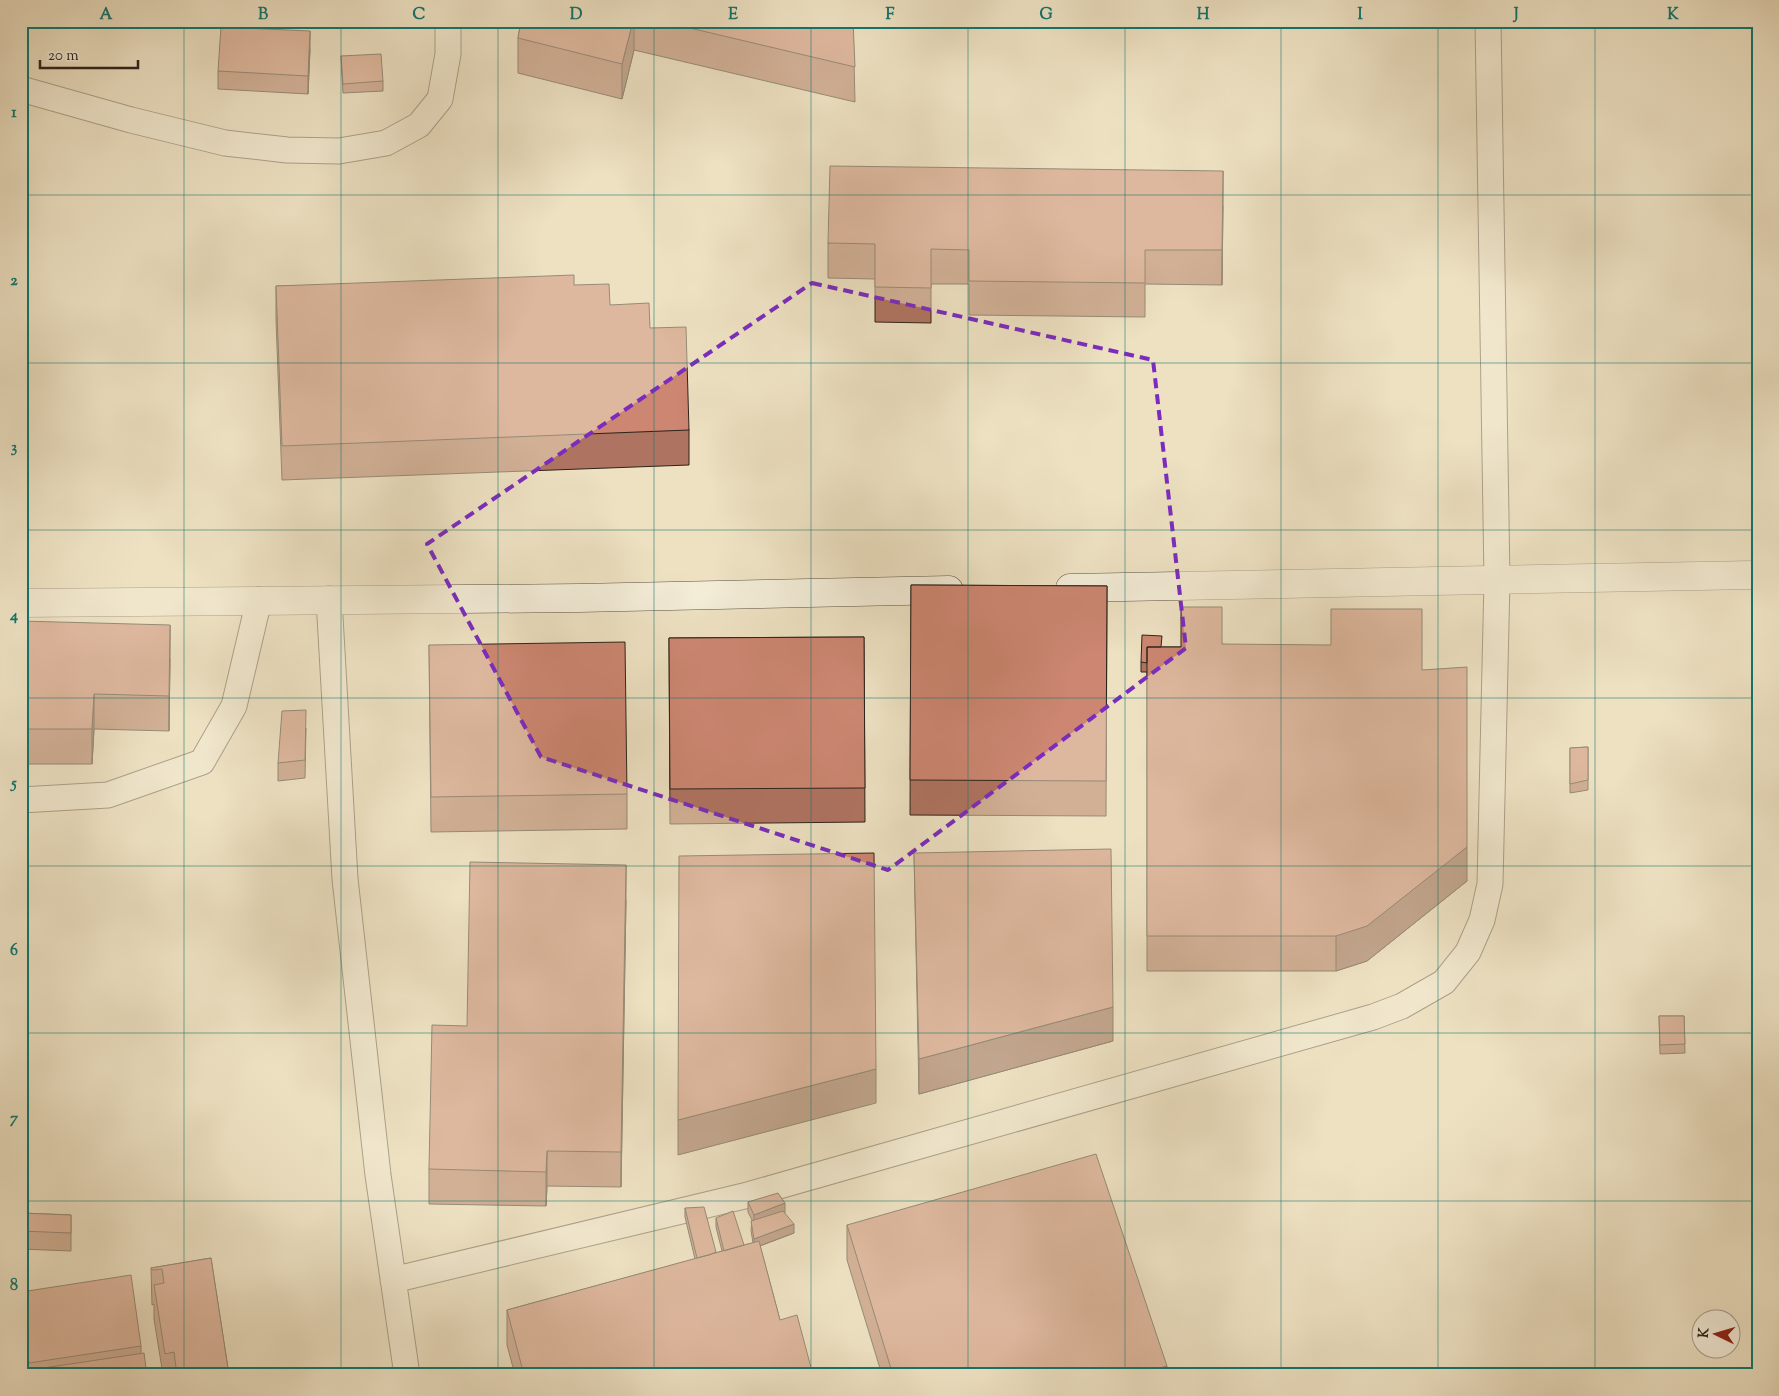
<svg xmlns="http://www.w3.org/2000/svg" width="1779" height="1396" font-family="'Sorts Mill Goudy',serif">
  <rect width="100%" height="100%" fill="#ede1c2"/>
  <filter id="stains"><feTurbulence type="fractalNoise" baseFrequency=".004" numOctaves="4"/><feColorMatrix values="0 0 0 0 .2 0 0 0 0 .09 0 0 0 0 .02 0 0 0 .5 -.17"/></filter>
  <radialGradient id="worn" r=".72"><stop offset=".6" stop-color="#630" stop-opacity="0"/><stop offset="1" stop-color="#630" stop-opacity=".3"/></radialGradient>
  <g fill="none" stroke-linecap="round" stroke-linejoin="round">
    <defs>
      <path id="minor" d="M21 89 131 120 225 143 287 150 339 151 386 143 419 125 440 99 448 54V21
        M329 599 345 879 378 1175 407 1375
        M21 800 108 795 202 762 234 706 259 600
        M393 1280 744 1196 1373 1017 1402 1006 1444 982 1468 952 1482 920 1490 884 1497 580 1488 21"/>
      <path id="tertiary" d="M1070 588 1753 575 1758 577
        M21 603 579 598 949 590"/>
    </defs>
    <use href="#minor" stroke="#5d5245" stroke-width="27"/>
    <use href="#tertiary" stroke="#5d5245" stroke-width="29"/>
    <use href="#minor" stroke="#f3ecd7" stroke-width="25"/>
    <use href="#tertiary" stroke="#f3ecd7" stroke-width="28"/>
  </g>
  <path fill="#af7361" stroke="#2d231b" d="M521 21H853L855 102 634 50 622 99 518 73V38Z
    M310 49 308 94 218 89V71Z
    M341 56 383 81V91L343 93Z
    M1223 206 1222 285 1145 284V317L969 315V284H931V323L875 322V279L828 278V243Z
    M574 285 610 305 650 328 689 430V465L282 480 276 320V286Z
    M911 585 1107 586 1106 816 910 815Z
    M21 621 170 659 169 731 94 729 92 764H21Z
    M864 637 865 822 670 824 669 638Z
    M1222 644 1422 670 1467 881 1367 961 1336 971H1147V672H1141V662L1162 647H1181Z
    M429 645 627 794V829L431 832Z
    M306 728 305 778 278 781V763Z
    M1588 747V790L1570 793V748Z
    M914 853 1113 1041 919 1094Z
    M626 900 621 1187 547 1186 546 1206 429 1204V1169L467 1026Z
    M1659 1016H1684L1685 1053 1660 1054Z
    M748 1202 784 1213 794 1233 760 1246 780 1320 813 1375H515L507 1345V1310L695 1259 685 1217V1208L716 1253 722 1251 716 1227V1218L744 1245 753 1243 751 1230 752 1220 748 1212Z
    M21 1213 71 1215V1251L21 1249Z
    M847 1225 1167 1375H882L847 1260Z
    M211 1258 229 1375H163L154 1319V1304L152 1305 151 1268Z
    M21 1292 141 1346V1354L147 1375H27L21 1337Z"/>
  <path fill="#8f5e4f" stroke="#2d231b" d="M633 21H634V50L622 99V64Z
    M310 31V49L308 94V76Z
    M1223 171V206L1222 285V250Z
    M170 625V659L169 731V696Z
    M94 694V729L92 764V729Z
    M1467 847V881L1367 961 1336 971V936Z
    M626 865V900L621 1187V1152Z
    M1113 1007V1041L919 1094V1059Z
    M876 1069V1103L678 1155V1120Z
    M547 1151V1186L546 1206V1172Z
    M785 1203V1213L754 1224V1215Z
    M794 1224V1233L754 1248V1239Z
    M1167 1366V1375H1136Z"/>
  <path fill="#cc8671" stroke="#2d231b" d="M521 21H633L622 64 518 38Z
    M660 21H853L855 67Z
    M221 27 310 31 308 76 218 71Z
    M381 54 383 81 343 84 341 56Z
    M830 166 1223 171 1222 250H1145V283L969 281V250L931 249V288L875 287V244L828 243Z
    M574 275V285L609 284 610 305 649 303 650 328 686 327 689 430 282 446 276 286Z
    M911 585 1107 586 1106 781 910 780Z
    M1181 607H1222V644L1331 645V609H1422V670L1467 667V847L1367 926 1336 936H1147V647H1181Z
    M21 621 170 625 169 696 94 694 92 729H21Z
    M1142 635 1162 636 1161 647H1147V663L1141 662Z
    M864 637 865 788 670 789 669 638Z
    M625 642 627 794 431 797 429 645Z
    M306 710 305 760 278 763 282 711Z
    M1588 747V780L1570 784V748Z
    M1111 849 1113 1007 919 1059 914 853Z
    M874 853 876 1069 678 1120 679 856Z
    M470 862 626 865 621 1152 547 1151 546 1172 429 1169 432 1025 467 1026Z
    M1659 1016H1684L1685 1044 1660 1045Z
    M1096 1154 1167 1366 1136 1375H893L847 1225Z
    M778 1193 785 1203 754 1215 748 1202Z
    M704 1207 716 1252 709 1255 697 1258 685 1208Z
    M733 1211 744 1245 724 1251 716 1218Z
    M783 1211 794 1224 754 1239 751 1221Z
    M21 1213 71 1215V1233L21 1231Z
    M759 1241 780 1320 797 1315 813 1375H524L507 1310Z
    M211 1258 229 1375H177L174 1352 165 1354 154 1285 164 1283 162 1269 152 1270 151 1268Z
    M131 1275 141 1346 29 1363 21 1310V1292Z
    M144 1353 147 1375H31L30 1370Z"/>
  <path d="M0 0H1779V1396H0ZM812 283 1153 360 1186 648 888 870 541 757 427 544Z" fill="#ede1c2" fill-opacity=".55" fill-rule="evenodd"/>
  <path fill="none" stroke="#7b2cbf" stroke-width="4" stroke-dasharray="10 6" stroke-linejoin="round" d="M812 283 1153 360 1186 648 888 870 541 757 427 544Z"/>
  <path fill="none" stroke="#0f766e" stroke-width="1" stroke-opacity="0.55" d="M184 21V1375M341 21V1375M498 21V1375M654 21V1375M811 21V1375M968 21V1375M1125 21V1375M1281 21V1375M1438 21V1375M1595 21V1375M21 195H1758M21 363H1758M21 530H1758M21 698H1758M21 866H1758M21 1033H1758M21 1201H1758"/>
  <rect width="1779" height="1396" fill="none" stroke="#ede1c2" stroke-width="55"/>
  <g transform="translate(1716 1334) rotate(275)"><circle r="24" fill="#f3ecd7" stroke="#a49c8c"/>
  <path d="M0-4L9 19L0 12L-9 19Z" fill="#8f2418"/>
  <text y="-8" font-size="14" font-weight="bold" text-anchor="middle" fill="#2d231b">K</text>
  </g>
  <path d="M40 60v8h98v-8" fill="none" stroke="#2d231b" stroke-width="2.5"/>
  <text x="48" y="60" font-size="15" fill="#2d231b" stroke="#f3ecd7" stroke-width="4" paint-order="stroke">20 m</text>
  <rect x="28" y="28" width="1724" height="1340" fill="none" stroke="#0f766e" stroke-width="2"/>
  <g font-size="16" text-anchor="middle" font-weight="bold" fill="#0f766e">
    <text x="106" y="19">A</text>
    <text x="263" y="19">B</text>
    <text x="419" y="19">C</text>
    <text x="576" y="19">D</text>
    <text x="733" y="19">E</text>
    <text x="890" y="19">F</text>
    <text x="1046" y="19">G</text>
    <text x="1203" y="19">H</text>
    <text x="1360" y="19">I</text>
    <text x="1516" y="19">J</text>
    <text x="1673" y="19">K</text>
    <text x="14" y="117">1</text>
    <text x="14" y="285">2</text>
    <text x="14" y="452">3</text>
    <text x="14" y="620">4</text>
    <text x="14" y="788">5</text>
    <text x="14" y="955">6</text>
    <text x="14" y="1123">7</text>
    <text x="14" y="1290">8</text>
  </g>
  <rect width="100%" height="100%" filter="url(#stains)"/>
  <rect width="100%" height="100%" fill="url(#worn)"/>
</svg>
